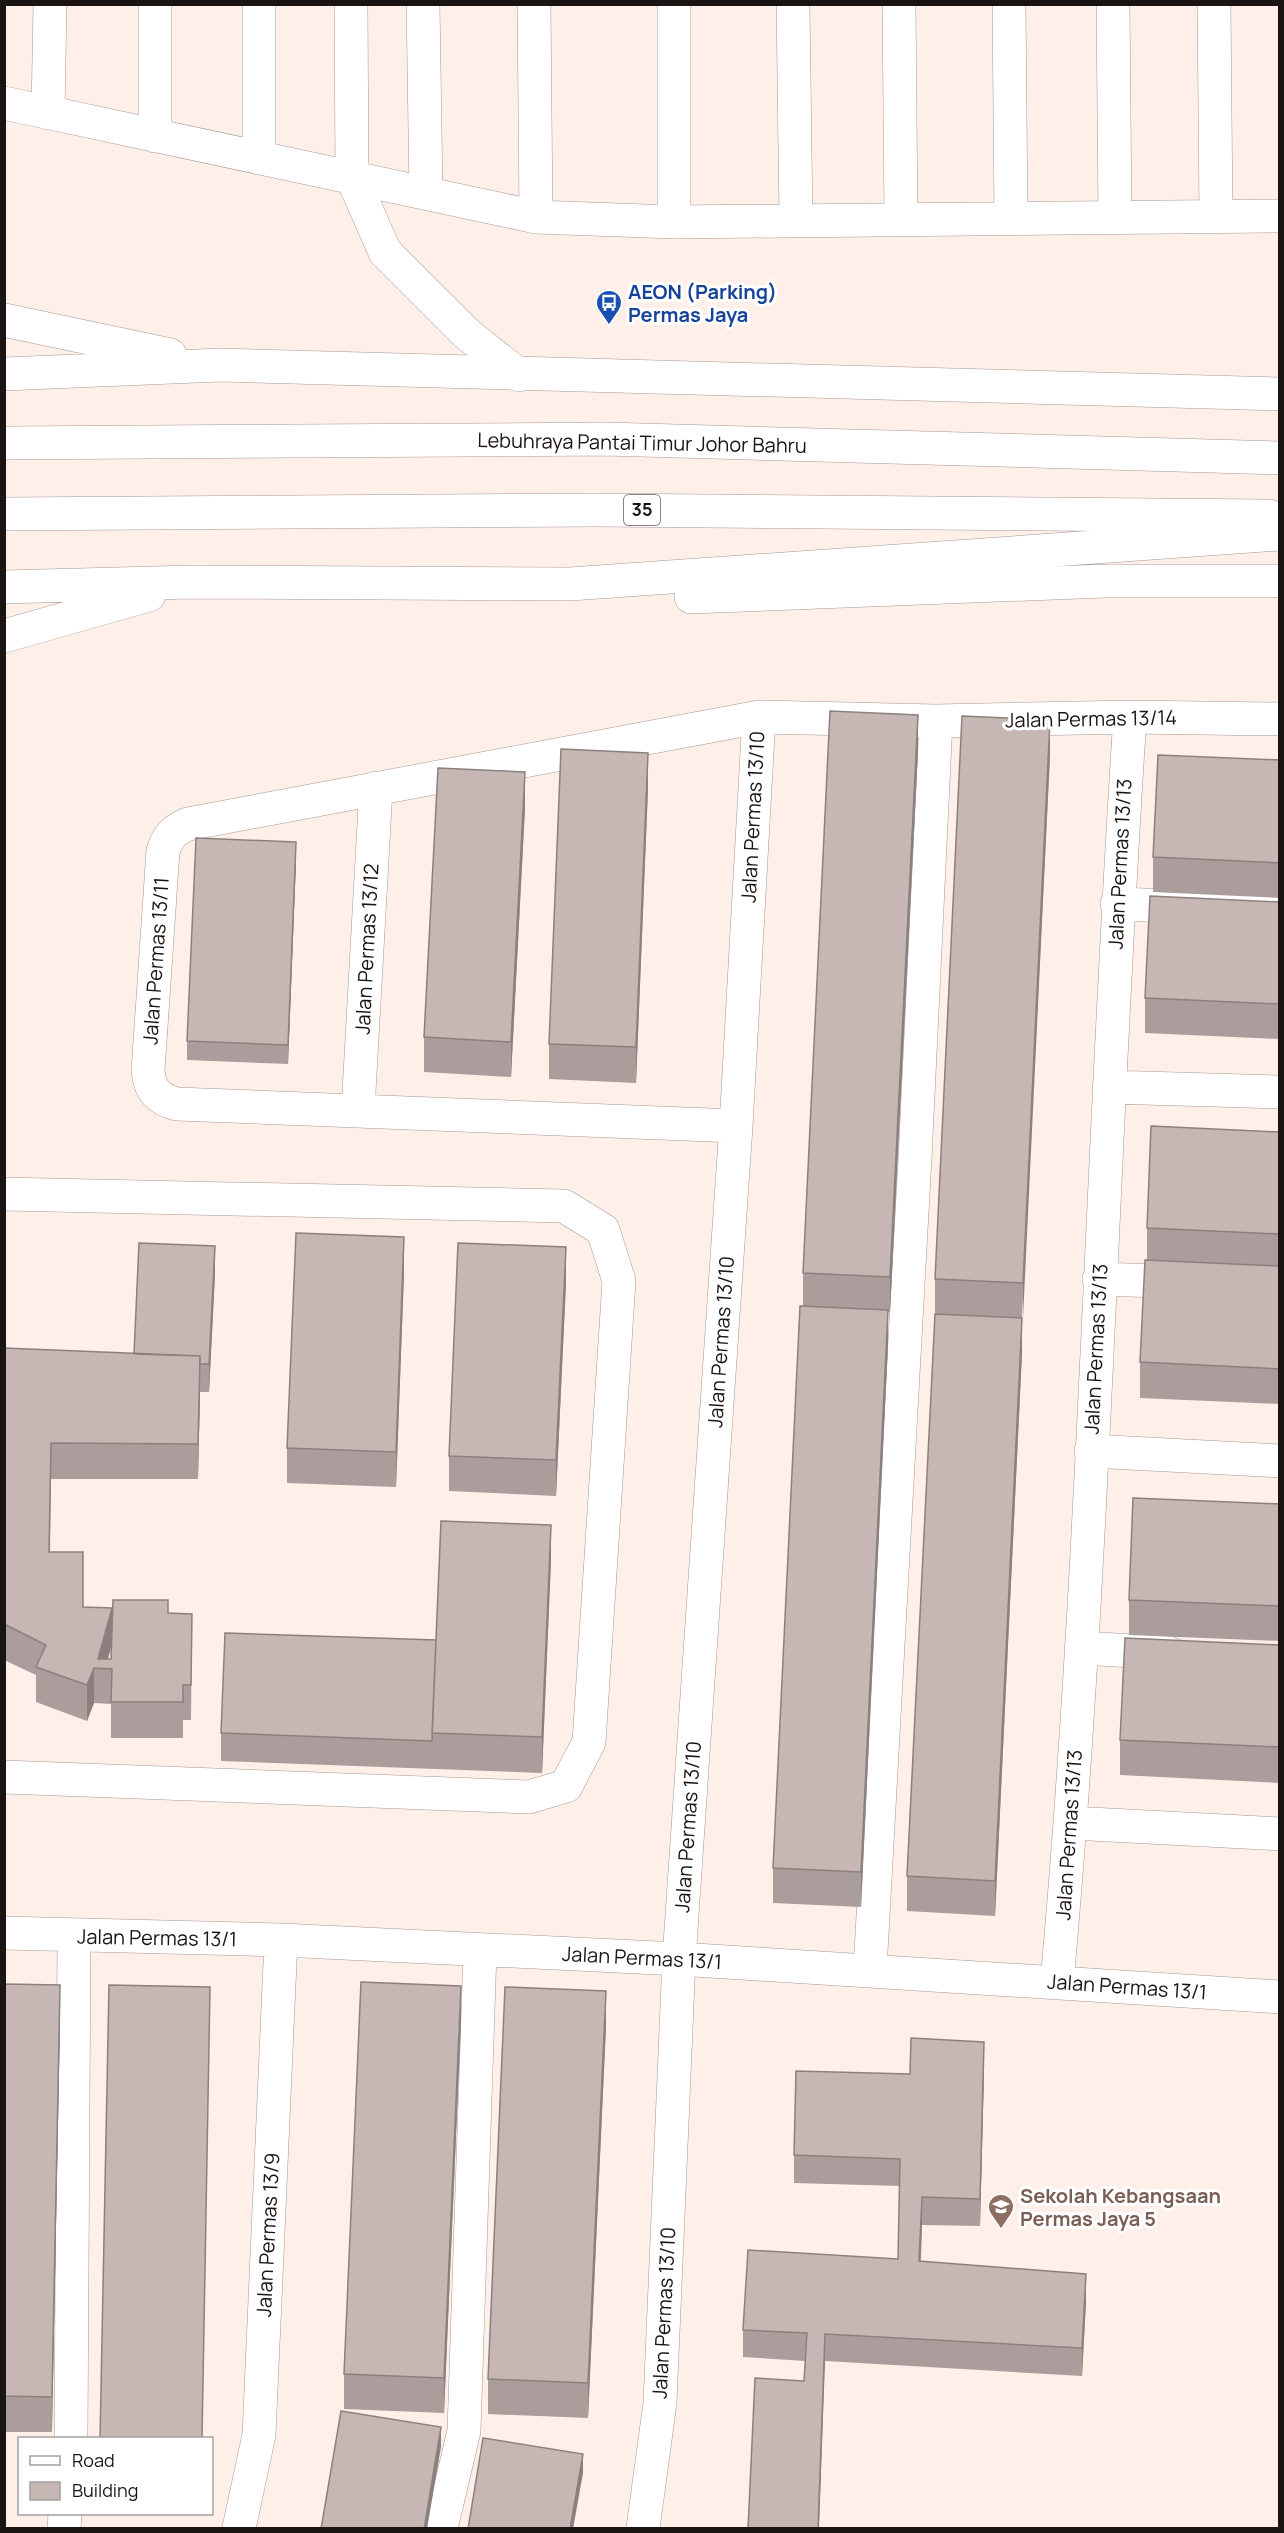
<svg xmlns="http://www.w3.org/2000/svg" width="1284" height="2533" font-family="Manrope,sans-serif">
  <rect width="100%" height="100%" fill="#fef0e9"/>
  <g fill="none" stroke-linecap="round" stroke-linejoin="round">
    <defs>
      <path id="minor" d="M155 4V136
        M259 4V158
        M351 4 352 177 385 252 467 334 519 375
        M423 4 426 193
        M534 4 536 217
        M793 4 796 221
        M899 4 901 219
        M1009 4 1011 219
        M1113 4 1115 217
        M1214 4 1216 217
        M4 103 536 217 674 222 1280 216
        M48 113 50 4
        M674 222V4
        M1117 904 1280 910
        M1109 1087 1280 1092
        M358 1110 376 788
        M736 1126 177 1104C158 1099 150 1091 148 1071L163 851C168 836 174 830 188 824L759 717 936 721 1130 717 1280 719
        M4 1194 564 1206 603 1230 619 1281 589 1742 566 1786 529 1797 4 1777
        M1099 1279 1187 1282
        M1091 1451 1280 1461
        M1081 1648 1169 1653
        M1071 1823 1280 1834
        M4 1933 281 1940 679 1959 1280 1997
        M870 1970 915 1158 936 721
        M1057 1982C1095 1561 1102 1138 1130 717
        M71 2438 74 1936
        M64 2528 65 2514
        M239 2528 259 2435 281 1940
        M441 2528 464 2431 480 1951
        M643 2528 660 2403 679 1959 736 1126 759 717"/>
      <path id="highway" d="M4 320 170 355
        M4 374 220 365 1280 394
        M4 443 606 439 1280 458
        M4 514 596 510 1269 516
        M4 587 191 582 570 584 1280 534
        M691 597 1105 581H1280
        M4 636 149 595"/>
    </defs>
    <use href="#minor" stroke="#a59892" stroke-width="34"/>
    <use href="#highway" stroke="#a59892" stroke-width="34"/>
    <use href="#minor" stroke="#fff" stroke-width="33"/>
    <use href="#highway" stroke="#fff" stroke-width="33"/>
  </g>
  <path fill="#ab9d9b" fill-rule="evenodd" d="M918 750 890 1312H888V1345L861 1907 773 1903V1868L803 1306V1273Z
    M1050 755 1022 1318V1353L995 1916 907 1911V1876L935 1314V1279Z
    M1280 760V898L1153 892V857Z
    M648 788 636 1083 549 1079V1044Z
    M525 807 511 1077 424 1072V1037Z
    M296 861 288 1064 187 1060V1041Z
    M1280 902V1039L1145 1033V998Z
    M1280 1132V1404L1140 1398V1362L1147 1260V1228Z
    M404 1273 396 1487 287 1483V1448Z
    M215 1274 209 1392H200L198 1479H51L50 1552 83 1607 112 1630 168 1613 192 1614 191 1720H183V1738H111V1704L94 1703 87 1721 36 1702V1675L4 1660V1348L134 1354ZM112 1645 111 1659H108Z
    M566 1283 556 1496 449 1491V1456Z
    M1280 1504V1641L1129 1635V1600Z
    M551 1560 542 1773 221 1761V1733L436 1640Z
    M1280 1645V1783L1120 1775V1740Z
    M4 1984 60 2020 52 2432H4Z
    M461 2021 444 2413 344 2409V2374Z
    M606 2026 588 2418 488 2414V2379Z
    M984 2070 980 2226 922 2225 921 2261 1086 2302 1082 2376 825 2361 804 2381 805 2361 743 2357V2330L898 2259 900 2186 794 2183V2155L910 2074Z"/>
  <path fill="#8b807e" d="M918 715V750L890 1312V1277Z
    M1050 720V755L1023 1318V1283Z
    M648 753V788L636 1083V1047Z
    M525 772V807L511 1077V1042Z
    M296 842V861L288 1064V1045Z
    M404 1237V1273L396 1487V1452Z
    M215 1246V1274L209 1392V1364Z
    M566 1247V1283L556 1496V1460Z
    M888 1310V1345L861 1907V1872Z
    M1022 1318V1353L995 1916V1881Z
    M200 1356V1392L198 1479V1444Z
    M551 1525V1560L542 1773V1737Z
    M112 1608V1644L105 1668 98 1659Z
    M94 1668V1703L87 1721V1685Z
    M60 1985V2020L52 2432V2397Z
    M461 1986V2021L444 2413V2378Z
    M606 1991V2026L588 2418V2383Z
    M984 2042V2070L980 2226V2199Z
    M922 2197V2225L919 2288V2261Z
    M1086 2274V2302L1082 2376V2348Z
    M825 2334V2361L819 2529H818Z
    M441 2427V2447L427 2529H424Z
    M583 2454V2473L573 2529H570Z"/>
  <path fill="#c7b7b4" stroke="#8b807e" stroke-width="1.5" d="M830 711 918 715 890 1277 803 1273Z
    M962 716 1050 720 1023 1283 935 1279Z
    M561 749 648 753 636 1047 549 1044Z
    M1158 755 1280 760V863L1153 857Z
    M438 768 525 772 511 1042 424 1037Z
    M196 838 296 842 288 1045 187 1041Z
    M1150 896 1280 902V1004L1145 998Z
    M1151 1126 1280 1132V1234L1147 1228Z
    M296 1233 404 1237 396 1452 287 1448Z
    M139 1243 215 1246 209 1364H200V1356L134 1354Z
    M458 1243 566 1247 556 1460 449 1456Z
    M1145 1260 1280 1266V1369L1140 1362Z
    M800 1306 888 1310 861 1872 773 1868Z
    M935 1314 1022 1318 995 1881 907 1876Z
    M4 1348 200 1356 198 1444 51 1443 49 1552H83V1607L112 1608 98 1659H111L113 1600H168V1613L192 1614 191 1685H183V1702H111L112 1669 94 1668 87 1685 36 1667 46 1645 4 1624Z
    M1133 1498 1280 1504V1606L1129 1600Z
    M441 1521 551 1525 542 1737 432 1733Z
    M225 1633 436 1640 432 1741 221 1733Z
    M1125 1638 1280 1645V1747L1120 1740Z
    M361 1982 461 1986 444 2378 344 2374Z
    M4 1984 60 1985 52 2397 4 2396Z
    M109 1985 210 1987 202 2439H100Z
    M505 1987 606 1991 588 2383 488 2379Z
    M911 2038 984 2042 980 2199 922 2197 919 2261 1086 2274 1082 2348 825 2334 818 2529H748L755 2378 804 2381 807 2333 743 2330 748 2250 898 2259 900 2159 794 2155 796 2071 910 2074Z
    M341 2411 441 2427 424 2529H321Z
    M483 2438 583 2454 570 2529H468Z"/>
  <defs>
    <symbol id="bus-pin" viewBox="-11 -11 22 30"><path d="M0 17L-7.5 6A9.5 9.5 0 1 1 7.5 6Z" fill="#1a4fb4" stroke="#fff"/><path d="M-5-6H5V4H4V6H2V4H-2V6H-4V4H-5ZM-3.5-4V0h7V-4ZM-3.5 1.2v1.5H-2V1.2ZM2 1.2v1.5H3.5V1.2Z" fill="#fff"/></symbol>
    <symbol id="school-pin" viewBox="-11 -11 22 30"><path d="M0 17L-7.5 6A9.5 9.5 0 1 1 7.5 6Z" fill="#8d6e63" stroke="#fff"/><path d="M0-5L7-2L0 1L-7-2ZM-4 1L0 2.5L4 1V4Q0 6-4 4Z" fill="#fff"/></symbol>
  </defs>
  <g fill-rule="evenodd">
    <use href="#bus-pin" x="594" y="288" width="30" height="40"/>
    <use href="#school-pin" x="986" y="2192" width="30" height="40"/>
  </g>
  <g text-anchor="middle" stroke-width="6" stroke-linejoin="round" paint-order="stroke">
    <rect fill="#fff" stroke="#5f5b59" stroke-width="1.5" x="624" y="495" width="36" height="30" rx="4.5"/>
    <g font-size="18" font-weight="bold" fill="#1a1512">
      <text x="642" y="516">35</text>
    </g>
    <g font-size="20" font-weight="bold" fill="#164399" stroke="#fff" text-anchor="start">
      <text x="628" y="299">AEON (Parking)<tspan x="628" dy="23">Permas Jaya</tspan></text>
    </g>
    <g font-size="20" fill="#1a1512" stroke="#fff">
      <text transform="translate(642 443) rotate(1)" y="7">Lebuhraya Pantai Timur Johor Bahru</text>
      <text transform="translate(1091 719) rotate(-1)" y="7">Jalan Permas 13/14</text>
      <text transform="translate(753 817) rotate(-87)" y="7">Jalan Permas 13/10</text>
      <text transform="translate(1120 864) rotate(-87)" y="7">Jalan Permas 13/13</text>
      <text transform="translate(367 949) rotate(-87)" y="7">Jalan Permas 13/12</text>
      <text transform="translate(156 961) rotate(-86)" y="7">Jalan Permas 13/11</text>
      <text transform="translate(721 1342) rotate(-86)" y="7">Jalan Permas 13/10</text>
      <text transform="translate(1096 1349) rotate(-87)" y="7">Jalan Permas 13/13</text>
      <text transform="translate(688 1827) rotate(-86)" y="7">Jalan Permas 13/10</text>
      <text transform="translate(1069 1835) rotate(-86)" y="7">Jalan Permas 13/13</text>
      <text transform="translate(157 1938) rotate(1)" y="7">Jalan Permas 13/1</text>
      <text transform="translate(642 1958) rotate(3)" y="7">Jalan Permas 13/1</text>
      <text transform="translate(1127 1987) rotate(4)" y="7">Jalan Permas 13/1</text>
      <text transform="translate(268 2235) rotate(-87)" y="7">Jalan Permas 13/9</text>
      <text transform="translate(664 2313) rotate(-87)" y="7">Jalan Permas 13/10</text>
    </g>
    <g font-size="20" font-weight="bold" fill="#785e54" stroke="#fff" text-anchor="start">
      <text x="1020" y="2203">Sekolah Kebangsaan<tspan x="1020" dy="23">Permas Jaya 5</tspan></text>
    </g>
  </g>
  <rect width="1284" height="2533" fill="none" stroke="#1a1512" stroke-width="12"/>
  <rect x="18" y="2437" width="195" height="78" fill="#ffffff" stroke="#a3a1a0" stroke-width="1.5"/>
  <rect x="30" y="2456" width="30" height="9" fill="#ffffff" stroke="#a3a1a0" stroke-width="1.5"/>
  <text x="72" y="2467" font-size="18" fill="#1a1512">Road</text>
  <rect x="30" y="2482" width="30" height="18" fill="#c7b7b4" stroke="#a3a1a0" stroke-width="1.5"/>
  <text x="72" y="2497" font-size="18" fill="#1a1512">Building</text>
</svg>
